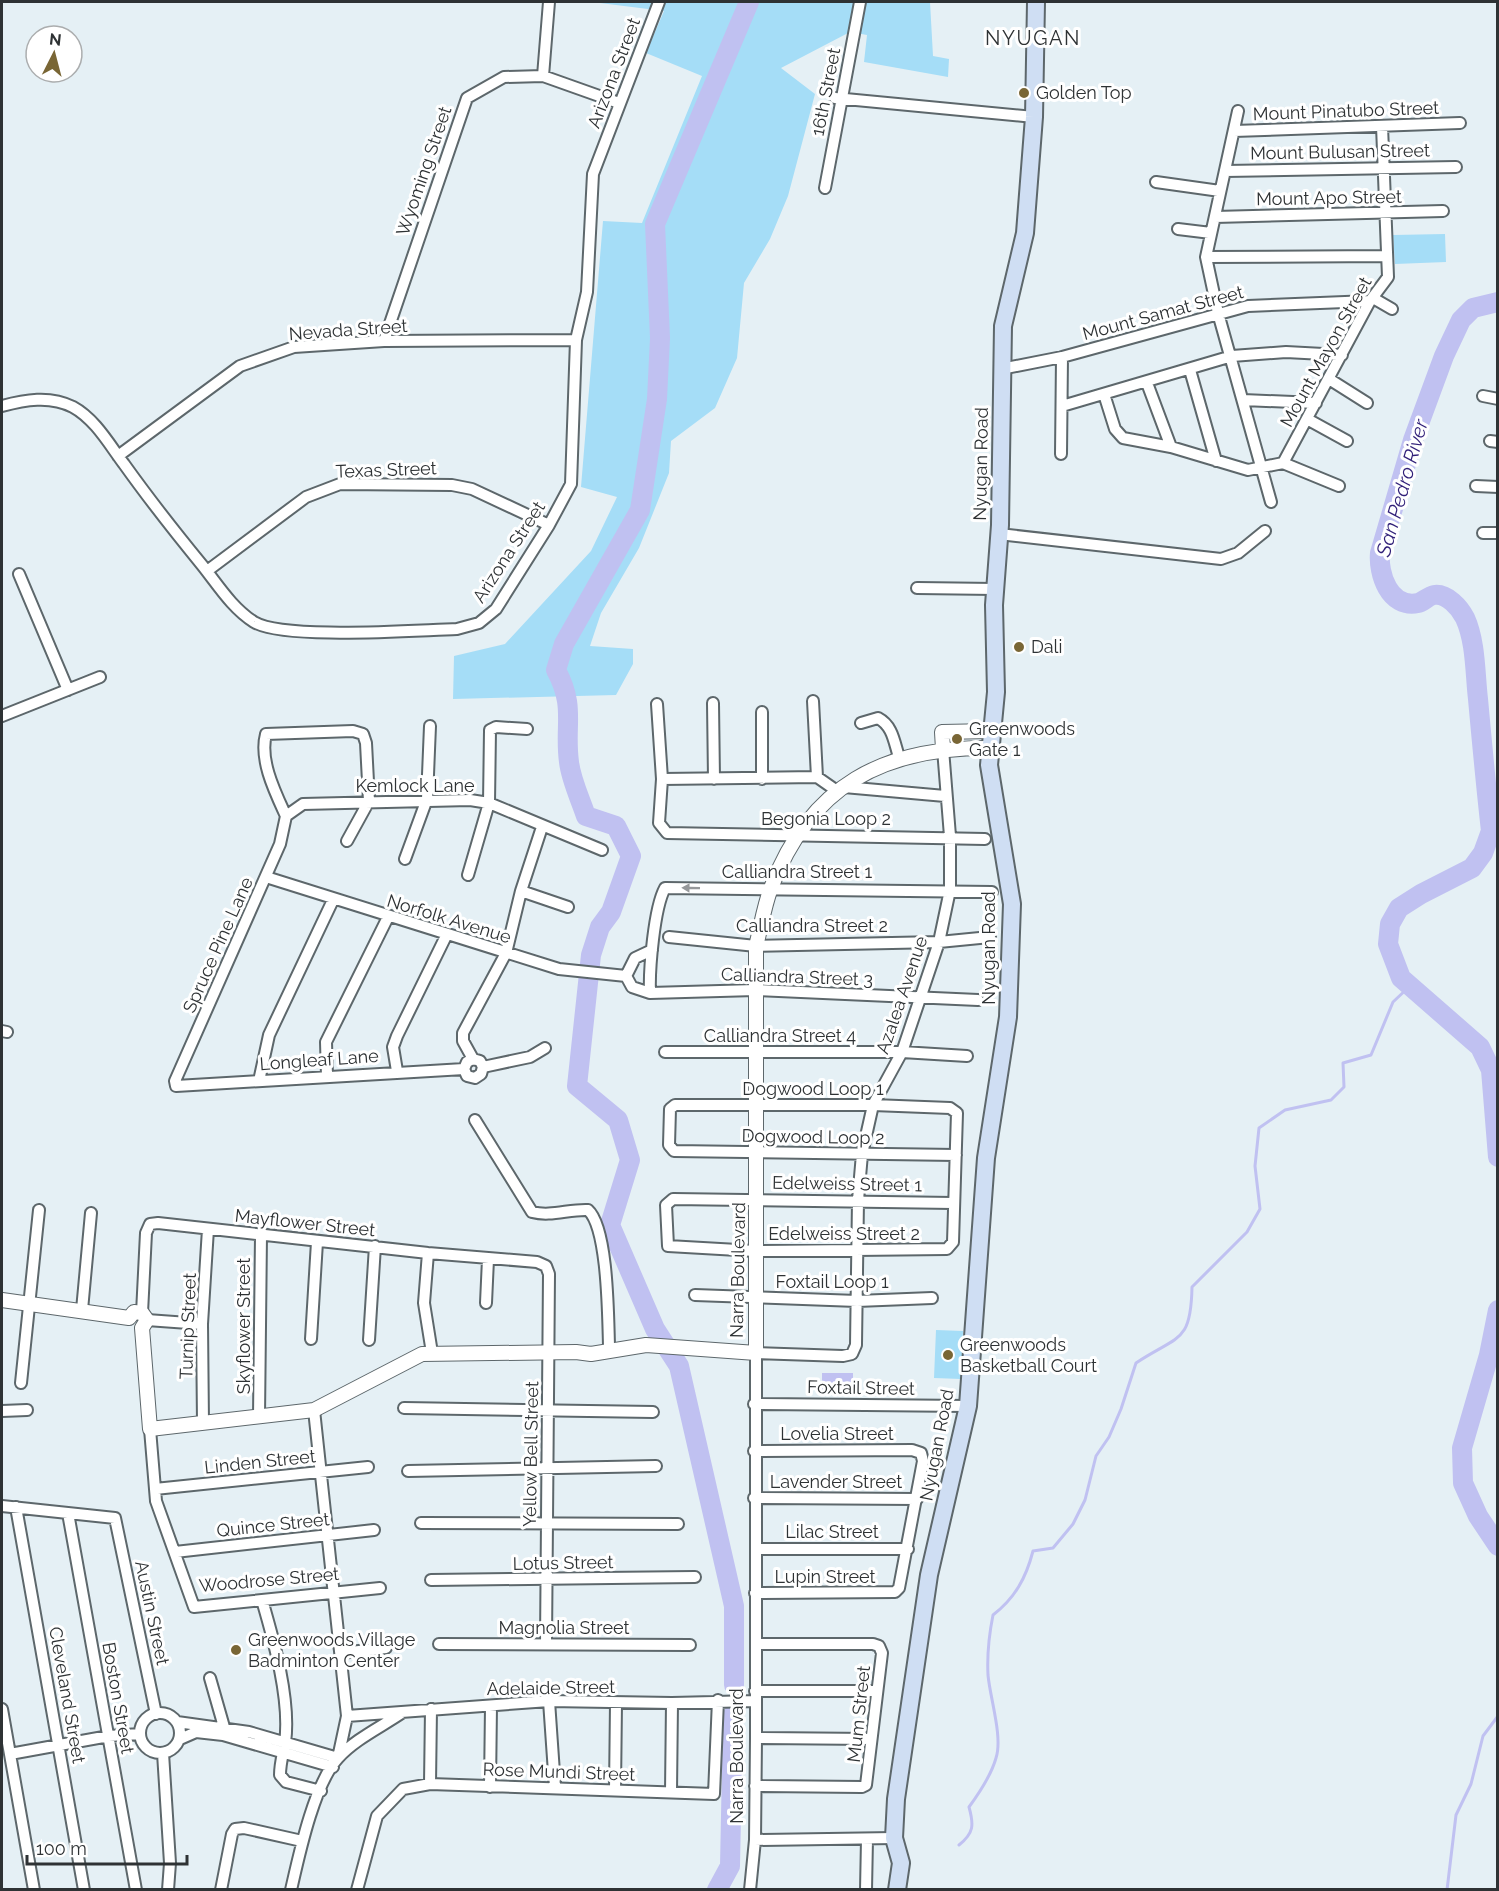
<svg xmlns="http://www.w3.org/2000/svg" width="1499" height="1891" font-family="Raleway,sans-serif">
  <rect width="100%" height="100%" fill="#e5f0f5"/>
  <path fill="#a5ddf7" d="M592 2H930L933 56 949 59 948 77 864 62 867 35 850 32 781 68 815 94 788 196 770 239 744 283 737 358 715 408 671 441 669 473 639 548 601 613 590 646 633 649V664L616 695 453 699 454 656 505 644 591 551 617 497 581 487 603 221 642 223 702 76 646 53 664 11Z
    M1445 234 1446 262 1395 264 1393 235Z
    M936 1330 963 1331 961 1379 934 1378Z"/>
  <path fill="#c0c1f1" d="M822 1373H853V1390H822Z"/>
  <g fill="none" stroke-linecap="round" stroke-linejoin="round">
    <path stroke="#c0c1f1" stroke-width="3" d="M959 1845C974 1833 974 1825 969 1807 980 1792 991 1776 996 1758 1003 1737 990 1698 988 1675 987 1655 989 1635 993 1615 1015 1598 1026 1578 1033 1551L1053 1548 1073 1524 1085 1500 1096 1456 1109 1437 1121 1409 1136 1363C1178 1335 1191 1344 1192 1287L1247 1232 1260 1209 1255 1166 1259 1128 1285 1110 1331 1100 1344 1087 1343 1063 1371 1055 1393 1002 1410 986
      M1447 1890 1456 1815 1471 1784 1483 1736 1498 1716"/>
    <path stroke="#c0c1f1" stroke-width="20" d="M1498 302 1473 308 1461 320 1444 356 1413 440 1380 553C1378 573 1389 609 1418 603 1423 602 1428 596 1434 595 1447 593 1460 608 1465 618 1476 642 1475 674 1478 699 1482 743 1486 787 1491 831L1483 853 1472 868 1421 894 1399 908 1390 924 1388 944 1401 978 1480 1047 1491 1070 1498 1157
      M1498 1310 1489 1355 1462 1448 1463 1483 1478 1516 1498 1546
      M734 1685V1606L679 1366 655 1329 610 1225 630 1160 618 1120 577 1086 591 955 600 927 611 912 631 856 616 826 586 816C580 798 571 780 569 762 564 725 576 707 556 670L564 644 640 510 657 399 660 338 655 224 749 2
      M717 1890 730 1866 733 1715"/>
    <defs>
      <path id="minor" d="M543 76 549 2
        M835 98 1034 117
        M1238 111 1206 257 1218 313 1271 502
        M1234 131 1460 123
        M1225 171 1456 167
        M1156 182 1220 191
        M825 188 860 2
        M1215 217 1443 211
        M1178 229 1211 233
        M1206 257 1387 256
        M1373 298 1392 309
        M384 341 467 98 504 77 543 76 619 103
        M1001 369 1062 357 1248 306 1370 301
        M1190 370 1216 461
        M1329 379 1367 403
        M1147 383 1171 447
        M1104 394 1115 429 1123 438 1171 447 1248 470 1283 463 1370 301 1388 277 1382 126
        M1483 396 1498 399
        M1243 400 1316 403
        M2 406C24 400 50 395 73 407 95 419 109 444 124 464 149 499 175 532 202 565 218 585 232 608 254 622 284 640 416 630 457 629L479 623 496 609 549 525 571 484 576 340 587 292 593 174 659 2
        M1062 406 1232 356 1286 352 1342 355
        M1307 419 1347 441
        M1490 441 1498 442
        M1061 454 1062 357
        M118 456 240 366 294 347 384 341 576 340
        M1283 463 1339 486
        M1476 486 1498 487
        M1483 533H1498
        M999 534 1221 559 1238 553 1265 531
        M207 571 306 497 340 484 452 485 472 489 549 525
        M19 574 68 690
        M917 588 995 589
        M813 701 817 777
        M713 703 714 779
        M657 704 662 779 659 823 667 833 985 839
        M762 712V779
        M2 716 100 677
        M861 723 878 718C893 726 894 742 899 757
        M662 779 817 777 837 791
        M844 787 945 796
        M286 816 280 844 175 1081 176 1086 464 1069
        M286 816 303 804 470 800 489 803 602 850
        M286 816C275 792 259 760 266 734L353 731 363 734 366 743 369 801 347 841
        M405 859 427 799 430 726
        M468 875 489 803 490 730 496 727 527 729
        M266 877 559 969 626 976
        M521 891 568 907
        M669 937 756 946 939 942 990 937
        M652 950 635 958 626 976 632 987 650 993 755 990 978 1000
        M650 993C649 970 654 908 665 888L992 892
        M2 1031 7 1032
        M665 1052H902L967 1056
        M473 1059 467 1062 464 1069 467 1076 475 1078 481 1074 483 1067 480 1061 473 1059 463 1041V1033L506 953 521 891 542 827
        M483 1067 530 1057 545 1048
        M397 1071 393 1047 397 1036 446 936
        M327 1076 326 1042 388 917
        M259 1081 269 1035 333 900
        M475 1120 532 1212C551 1217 569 1209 588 1210 608 1228 608 1316 609 1345
        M953 1203 673 1199 666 1205 668 1246 755 1251 947 1249 953 1242 957 1113 950 1108 873 1105H675L670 1109 669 1145 674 1151 956 1155
        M428 1253 424 1303 432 1353
        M695 1295 857 1301 932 1298
        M486 1303 488 1259
        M82 1310 91 1213
        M142 1313 146 1233 150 1224 158 1223 428 1253 537 1262 546 1266 549 1274 546 1643
        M147 1320 202 1324
        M311 1339 317 1242
        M369 1340 375 1246
        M21 1383 39 1210
        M754 1404 968 1406
        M404 1408 653 1412
        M314 1410 347 1716 338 1758
        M2 1411 27 1410
        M259 1417 261 1235
        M203 1423 202 1324 208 1229
        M150 1429 156 1501 194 1607 380 1588
        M754 1451 912 1450 921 1453 923 1461 899 1588 895 1592 755 1593
        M408 1471 656 1466
        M155 1489 368 1467
        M754 1498 917 1499
        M2 1506 115 1518 156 1714
        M16 1507 84 1890
        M68 1513 136 1890
        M421 1523 678 1524
        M756 1549H908
        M175 1552 374 1530
        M431 1580 695 1577
        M262 1600C274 1641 291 1701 285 1743 283 1754 280 1763 280 1775L286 1782 321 1791
        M439 1644 690 1645
        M341 1653 386 1648
        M210 1678 224 1727
        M755 1691H877
        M549 1701 555 1787
        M2 1709 34 1890
        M140 1733a20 20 0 1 1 40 0a20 20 0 1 1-40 0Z
        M347 1716 549 1701 672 1703 756 1701
        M177 1722 249 1732 338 1758
        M756 1738 871 1739
        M180 1739 196 1732 223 1735 333 1767
        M163 1753 170 1863 168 1890
        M10 1754 109 1736 140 1734
        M430 1784 431 1709
        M755 1786 862 1787 866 1785 882 1653 879 1646 873 1644H756
        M490 1787 491 1706
        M615 1790 616 1703
        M671 1792 672 1703
        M755 1840 894 1838
        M221 1890 232 1834 235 1829 244 1828 302 1841
        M291 1890C299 1855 314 1784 338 1758 355 1739 383 1726 403 1712
        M357 1890 377 1816 403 1789 430 1784 714 1794 718 1700
        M750 1890 755 1840 756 1738V1353L843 1356 852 1354 856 1345 858 1200 862 1154 873 1105 902 1052 939 942 950 890V836L943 749
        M866 1890 867 1839"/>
      <path id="tertiary" d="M943 749 942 732 991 731
        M2 1300 129 1318
        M129 1318 134 1312 142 1313 147 1320 142 1328
        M142 1328 150 1429 314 1410 422 1354 576 1352 591 1354 646 1345 756 1353V946C761 927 764 906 771 888 810 785 884 747 990 748"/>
      <path id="secondary" d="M897 1890 901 1863 894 1838 896 1799 929 1575 968 1406 986 1158 1008 1017 1012 904 989 765 996 692 994 605 1000 525 1003 326 1025 233 1034 117 1036 2"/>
    </defs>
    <use href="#minor" stroke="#5d676b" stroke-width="14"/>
    <use href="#tertiary" stroke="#5d676b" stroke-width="16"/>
    <use href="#secondary" stroke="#5d676b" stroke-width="20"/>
    <use href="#minor" stroke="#fff" stroke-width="10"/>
    <use href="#tertiary" stroke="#fff" stroke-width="14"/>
    <use href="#secondary" stroke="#cfdef3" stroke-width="16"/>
  </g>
  <defs><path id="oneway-solid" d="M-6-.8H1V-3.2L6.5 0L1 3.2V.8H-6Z" transform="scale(1.5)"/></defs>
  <use fill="#96989a" href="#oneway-solid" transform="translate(691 888) rotate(-179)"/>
  <g fill="#796635" stroke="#fff" stroke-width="2">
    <circle cx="1024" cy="93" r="6"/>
    <circle cx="1019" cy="647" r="6"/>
    <circle cx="957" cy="739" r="6"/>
    <circle cx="948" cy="1355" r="6"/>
    <circle cx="236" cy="1650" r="6"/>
  </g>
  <g text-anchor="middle" stroke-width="6" stroke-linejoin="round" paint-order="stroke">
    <g font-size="18" fill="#2e3234" stroke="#fff">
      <text transform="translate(614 73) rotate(-69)" y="6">Arizona Street</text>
      <text transform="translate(826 92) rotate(-79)" y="6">16th Street</text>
      <text transform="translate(1346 111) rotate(-2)" y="6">Mount Pinatubo Street</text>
      <text transform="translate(1340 152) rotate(-1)" y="6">Mount Bulusan Street</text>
      <text transform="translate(424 171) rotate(-71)" y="6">Wyoming Street</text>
      <text transform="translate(1329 198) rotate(-1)" y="6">Mount Apo Street</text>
      <text transform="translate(1163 313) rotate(-15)" y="6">Mount Samat Street</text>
      <text transform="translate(348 330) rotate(-4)" y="6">Nevada Street</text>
      <text transform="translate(1326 352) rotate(-61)" y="6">Mount Mayon Street</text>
      <text transform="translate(981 464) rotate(-89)" y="6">Nyugan Road</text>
      <text transform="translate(386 470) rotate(-2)" y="6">Texas Street</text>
      <text transform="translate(509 552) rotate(-57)" y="6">Arizona Street</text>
      <text x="415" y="792">Kemlock Lane</text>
      <text x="826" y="825">Begonia Loop 2</text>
      <text x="797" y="878">Calliandra Street 1</text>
      <text transform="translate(449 919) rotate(17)" y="6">Norfolk Avenue</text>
      <text x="812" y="932">Calliandra Street 2</text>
      <text transform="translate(218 945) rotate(-66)" y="6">Spruce Pine Lane</text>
      <text transform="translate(989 948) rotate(-90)" y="6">Nyugan Road</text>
      <text transform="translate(797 977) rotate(2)" y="6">Calliandra Street 3</text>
      <text transform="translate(902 995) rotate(-71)" y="6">Azalea Avenue</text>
      <text x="780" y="1042">Calliandra Street 4</text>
      <text transform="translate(319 1060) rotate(-4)" y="6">Longleaf Lane</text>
      <text x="813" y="1095">Dogwood Loop 1</text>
      <text transform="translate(813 1137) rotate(1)" y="6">Dogwood Loop 2</text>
      <text transform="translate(847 1184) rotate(1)" y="6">Edelweiss Street 1</text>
      <text transform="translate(305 1223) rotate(6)" y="6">Mayflower Street</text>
      <text x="844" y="1240">Edelweiss Street 2</text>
      <text transform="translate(738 1270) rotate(-89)" y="6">Narra Boulevard</text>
      <text x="832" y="1288">Foxtail Loop 1</text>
      <text transform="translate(188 1326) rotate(-88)" y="6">Turnip Street</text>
      <text transform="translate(244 1326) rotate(-90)" y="6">Skyflower Street</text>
      <text transform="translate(861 1388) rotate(1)" y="6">Foxtail Street</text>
      <text x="837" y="1440">Lovelia Street</text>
      <text transform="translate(937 1445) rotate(-79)" y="6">Nyugan Road</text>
      <text transform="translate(531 1454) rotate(-89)" y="6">Yellow Bell Street</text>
      <text transform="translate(260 1462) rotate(-6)" y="6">Linden Street</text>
      <text x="836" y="1488">Lavender Street</text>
      <text transform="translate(273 1525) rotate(-6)" y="6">Quince Street</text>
      <text x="832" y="1538">Lilac Street</text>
      <text transform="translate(563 1563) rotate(-1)" y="6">Lotus Street</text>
      <text x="825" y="1583">Lupin Street</text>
      <text transform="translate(269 1580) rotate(-5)" y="6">Woodrose Street</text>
      <text transform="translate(152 1613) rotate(78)" y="6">Austin Street</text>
      <text x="564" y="1634">Magnolia Street</text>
      <text transform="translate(551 1688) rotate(-1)" y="6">Adelaide Street</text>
      <text transform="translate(67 1695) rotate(80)" y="6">Cleveland Street</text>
      <text transform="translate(118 1698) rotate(80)" y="6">Boston Street</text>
      <text transform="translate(859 1714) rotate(-84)" y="6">Mum Street</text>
      <text transform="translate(737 1756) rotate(-90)" y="6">Narra Boulevard</text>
      <text transform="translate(559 1772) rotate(2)" y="6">Rose Mundi Street</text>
    </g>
    <g font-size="18" fill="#2e3234" stroke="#fff" text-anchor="start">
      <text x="1036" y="99">Golden Top</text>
      <text x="1031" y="653">Dali</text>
      <text x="969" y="735">Greenwoods<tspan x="969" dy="21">Gate 1</tspan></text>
      <text x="960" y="1351">Greenwoods<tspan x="960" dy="21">Basketball Court</tspan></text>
      <text x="248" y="1646">Greenwoods Village<tspan x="248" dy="21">Badminton Center</tspan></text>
    </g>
    <g font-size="20" letter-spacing="1.5" fill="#2e3234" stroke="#fff">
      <text x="1033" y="45">NYUGAN</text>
    </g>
    <g font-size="20" font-style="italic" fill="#301f78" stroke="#fff">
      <text transform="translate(1402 488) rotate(-74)" y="7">San Pedro River</text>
    </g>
  </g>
  <rect width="1499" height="1891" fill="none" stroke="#2e3234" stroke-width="6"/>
  <g transform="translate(54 54) rotate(6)"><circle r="28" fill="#ffffff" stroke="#abadae" stroke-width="1.5"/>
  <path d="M0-4.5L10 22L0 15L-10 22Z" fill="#796635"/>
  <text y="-9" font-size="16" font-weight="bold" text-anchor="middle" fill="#2e3234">N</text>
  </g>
  <path d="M27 1855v9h160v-9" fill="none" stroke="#2e3234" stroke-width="3"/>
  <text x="36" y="1855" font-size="18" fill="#2e3234" stroke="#ffffff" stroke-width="4.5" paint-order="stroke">100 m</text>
</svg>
